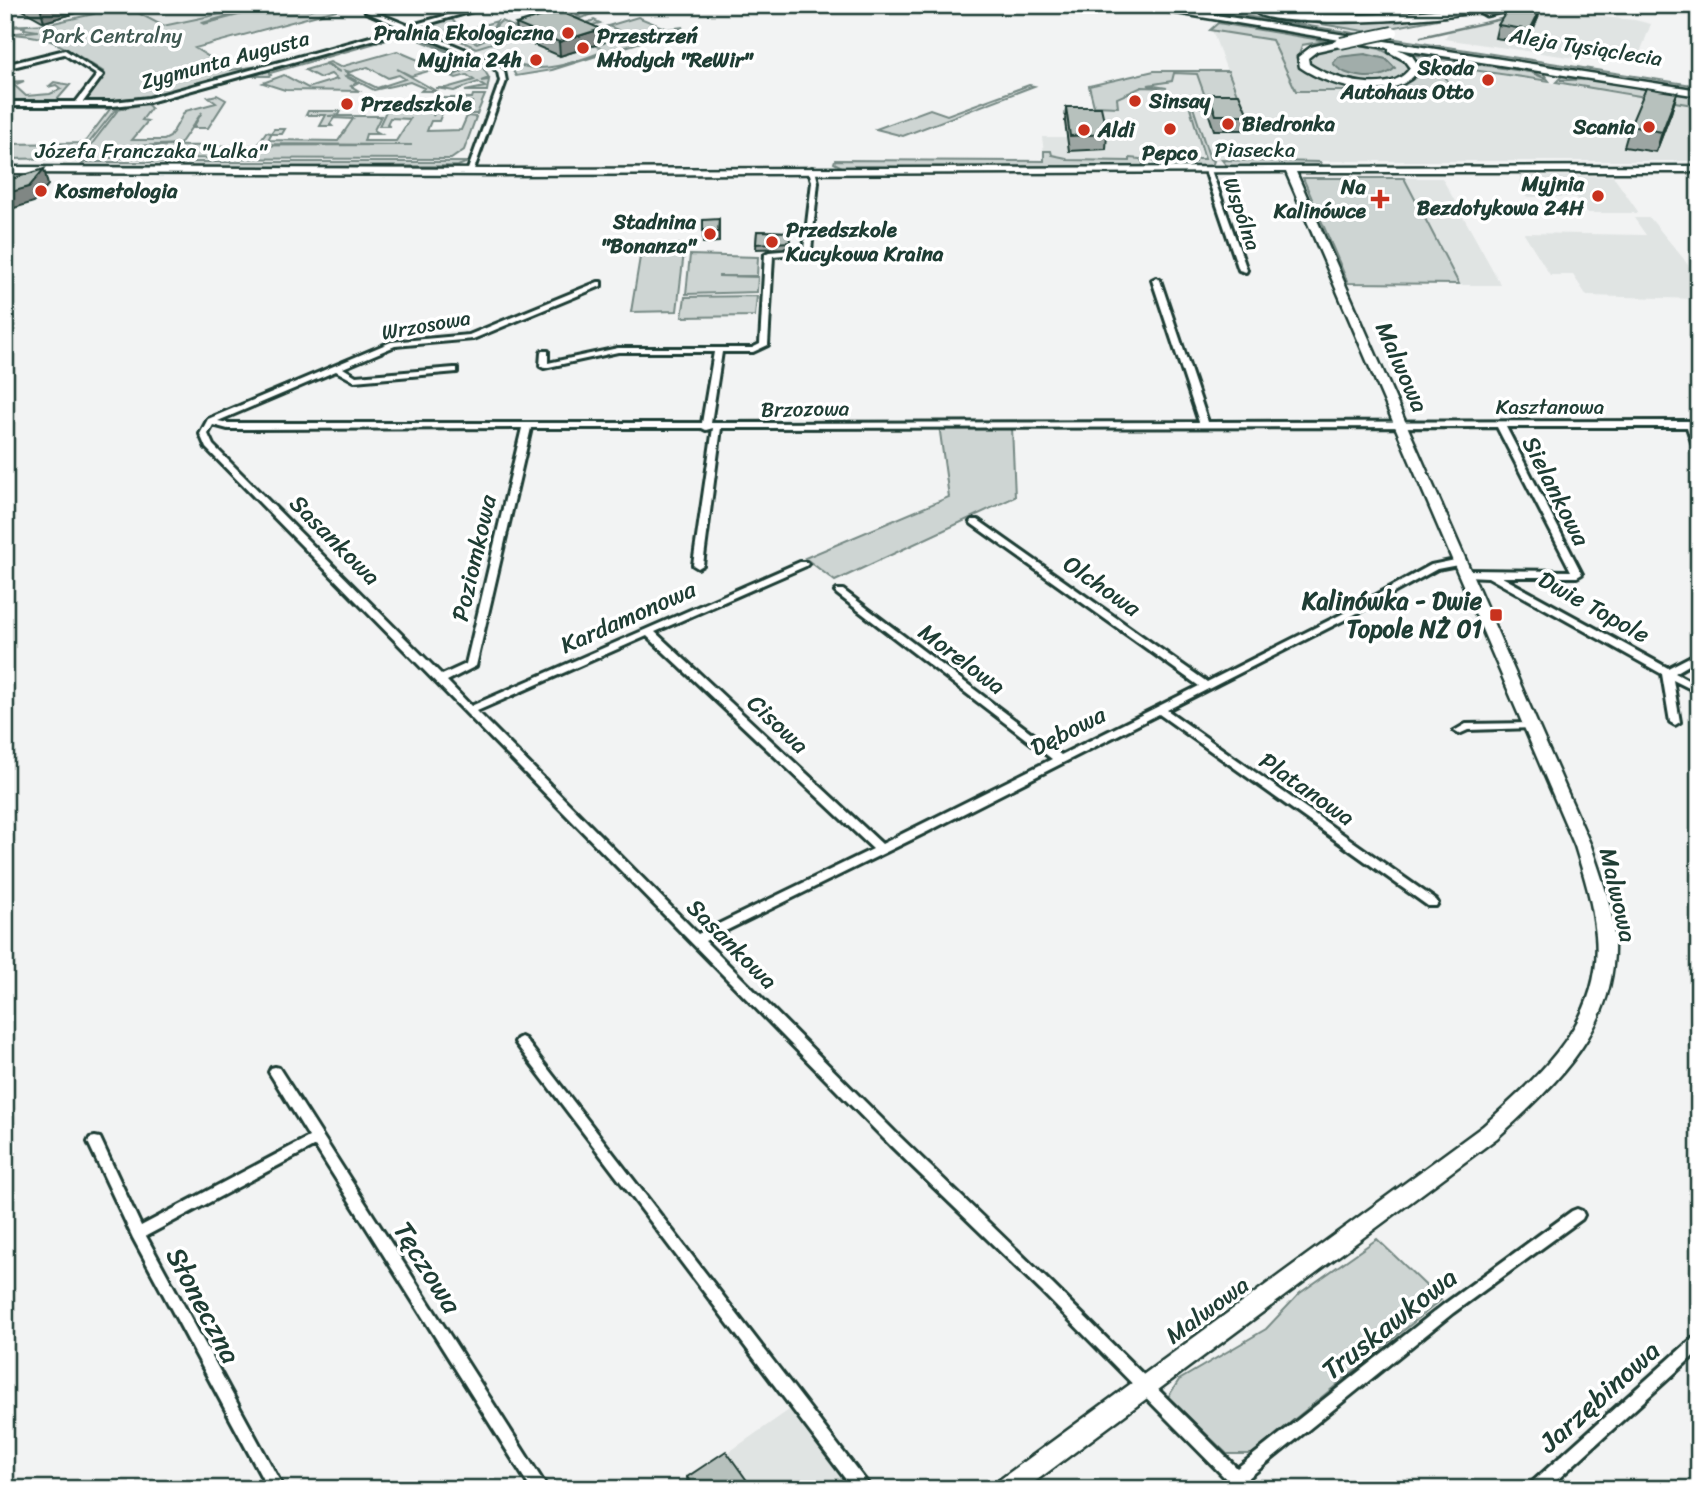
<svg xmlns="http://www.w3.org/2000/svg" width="1704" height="1494" font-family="Sriracha,sans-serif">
  <rect width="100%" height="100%" fill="#f2f3f3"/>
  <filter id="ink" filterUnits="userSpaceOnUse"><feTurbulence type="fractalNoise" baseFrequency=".0143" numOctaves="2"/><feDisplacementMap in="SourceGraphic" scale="14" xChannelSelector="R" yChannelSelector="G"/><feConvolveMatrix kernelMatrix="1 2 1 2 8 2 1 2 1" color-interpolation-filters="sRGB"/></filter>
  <g filter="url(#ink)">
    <path fill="#e0e4e3" d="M115 5H325L328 7 185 45Z
      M1541 11 1635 20 1651 24 1638 58 1607 54 1603 62 1444 39 1449 32Z
      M559 22 619 48 534 74 476 48Z
      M1212 30 1272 40 1296 91H1453L1437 65 1699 106V161H1045L1042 137H1066L1064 117H1096L1089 86 1154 71H1227Z
      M1520 176H1613L1639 213H1588L1576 197H1526L1521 188Z
      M1303 178H1442L1501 285H1459L1426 221Z
      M1634 218H1650L1683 258 1699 281V299L1587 296 1573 275H1550L1524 233 1646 235Z
      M789 1410 850 1489H676Z"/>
    <path fill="#ced5d3" stroke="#768984" stroke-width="2" d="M77 5H123L163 26 234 11 238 13 202 23 204 24 262 9 257 5H298L309 10 320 7 316 5H355L195 48 230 70 266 65 156 96 89 102 85 100 104 72C62 46 51 34 5 34L38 31 24 29 25 27 5 26 49 24 93 14Z
      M531 5H545L538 8 568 21 579 16 570 12 579 8 572 10 562 7 603 5 610 8 623 5 571 21 577 26 594 20 600 23 589 26 624 43 637 38 608 26 638 17 667 29 683 27 676 31 552 70 516 76 509 64 496 56C505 57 513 64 522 66 550 73 578 60 605 51L596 46 606 42Z
      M1141 5H1176L1360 34 1347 36Z
      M1209 5 1405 11 1452 5H1484L1379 17 1288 15Z
      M1494 8 1370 32 1284 18 1428 17Z
      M451 19 459 26 448 30 477 43 488 38 480 34 483 32 472 28 497 21 492 30 501 21 521 30 541 28 476 48 426 25Z
      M1218 23 1326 41 1302 45 1297 62C1313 90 1403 99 1421 72L1420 64 1394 48 1542 72 1549 81 1438 65 1454 91H1296L1272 40 1210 30Z
      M398 33 410 35 456 54H449L450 53 415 38 397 37 270 73 271 75 269 76H251Z
      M1383 37 1699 86V91L1369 40Z
      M1350 43 1380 49 1406 62 1408 71C1382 94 1334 82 1309 64V58L1319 50Z
      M397 51 430 65 445 60 453 63 450 64 459 66 428 68 432 70 411 76 397 69 436 91H421L424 88 410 82 374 90 347 76 351 75 377 88 405 79 399 75 388 78 368 67 350 72 343 70 349 74 345 76 357 83 351 86 359 91 285 90 263 83 284 75 308 88 337 79 331 74 320 78 305 70 325 64 340 72 327 63 330 62 340 67Z
      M482 66 489 78 481 81 489 80 487 91H465L485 87 478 82 454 91 436 88H446L474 80 467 75 456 78 452 76 463 71 451 75 441 71 465 68 469 71Z
      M1154 71H1228L1242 107H1193L1210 159 1214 161 1212 166 1172 168 1158 165 1154 161 1195 162V159H1205L1189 104 1207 102 1197 74 1174 73 1172 81 1148 85 1167 88 1142 87 1117 98 1118 107 1094 106 1089 86Z
      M1574 75 1699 96V106L1556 82 1562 76Z
      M24 81 14 85 26 96 50 94 61 89 56 85 48 87 54 82 70 85 56 101 5 102V82Z
      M1029 85 1034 86 903 136 876 129 930 109 947 115Z
      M217 95 226 100 208 128H193L202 112 180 144 137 146 412 145 258 144 266 132 271 133 274 129H285L282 134H271L268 140 338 141 353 119 334 118 330 124 332 126H320L326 115H306L308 111H341L339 115 328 116H381L374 130 381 134H366L364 141H396L410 119 390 118 387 124 389 126H379L387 109 434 108 433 116 443 98H472L473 95H485L477 114H468L472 102 456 101 445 106 439 121H431L427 131 461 130 467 116 476 117 464 150 451 159 81 158 118 110 146 103 151 108 142 120 148 121 132 140H164L170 137 185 111 216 103 208 97Z
      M127 105 115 110 77 158 5 159V144L84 143 110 109H64L66 107Z
      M1044 151H1051L1052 155 1066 158 1067 160 1130 161V158L1140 159 1144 163 1141 167 1132 168H844L834 163 835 160 1044 161Z
      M1222 160 1320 162 1322 165 1236 168 1226 165Z
      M85 162H468L458 166 78 168Z
      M1303 178H1404L1459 284 1348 283Z
      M685 244 677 311 631 312 642 245Z
      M690 255 758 257 757 276H718L758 277 757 292 686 294Z
      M757 296 755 316 682 317 685 297Z
      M939 425 1012 427 1015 497 835 581 805 558 949 497Z
      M1377 1239 1441 1300 1252 1454H1227L1168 1397 1179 1380 1266 1329 1300 1293Z"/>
    <path fill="#a1adaa" stroke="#6d807b" stroke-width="2" d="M1365 54 1386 59 1395 68C1381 82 1344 79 1333 63L1338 57Z"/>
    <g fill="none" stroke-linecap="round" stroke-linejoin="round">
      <path stroke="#6d807b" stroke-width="2.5" d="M1421 37 1506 18
        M1411 54 1531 72 1545 78
        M1561 80 1588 79 1650 89
        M1672 92 1699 97"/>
      <defs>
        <path id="street" d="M483 5H493L414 28 492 61 504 71 506 81 473 172 470 174 467 172 500 81 498 72 488 63 408 30 149 102 113 106H5V102H76L97 75 64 54 5 69V65L65 50 103 75 83 102H113L149 98 403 28 366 12V10H370L409 26Z
          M1254 5 1396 8 1452 5 1396 12Z
          M812 168 815 170 818 182 811 251 807 253 773 256 768 345 753 352H722L711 423 1199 422 1152 280 1156 278 1160 280 1208 422 1699 421V427H1695L1699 438V454L1695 451 1687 427H1506L1582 574 1577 577H1502L1668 668 1699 652V659L1675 673 1699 686V693L1673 680 1680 722 1675 725 1670 722 1662 674 1488 577 1465 576 1460 573 1465 570 1571 571 1497 427 721 428 703 565 698 568 693 565 713 428 706 430 702 428H531L476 666 447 681 471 706 800 562H806L808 564 806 566 655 632 882 844 1052 759 837 594 835 592 837 590H843L1061 755 1199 686 972 524 970 522 972 520H978L1207 682 1342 614 1431 565 1460 559 1465 562 1463 564 1437 569 1348 618 1167 710 1436 900 1438 903 1436 906H1428L1159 714 927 832 705 941 900 1137 1051 1283 1237 1468 1443 1305 1572 1211 1577 1209 1582 1211 1584 1215 1582 1219 1453 1313 1247 1479 1255 1489H1236L1041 1291 890 1145 206 448 200 434 208 419 391 342 469 335 598 282H601V286L473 339 395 346 343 368 356 376 454 368H457V372L354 381 336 371 218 421 228 423H702L714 352H618L544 368 540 366 541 353 542 351H548V363L618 348H752L760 344 765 254 769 252 804 249 812 182 809 170ZM213 425 228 429 522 428 466 664 442 675 213 445 208 434ZM647 636 873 849 698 934 477 711Z
          M1208 168 1211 170 1247 270 1246 272 1239 270 1205 170Z
          M1532 723 1536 724 1537 726 1536 728 1468 730 1459 734 1454 731 1466 724Z
          M521 1037 525 1039 868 1484 871 1489H853L517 1045 515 1042 517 1039Z
          M275 1067 279 1068 548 1489H531L315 1146 146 1236 284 1489H268L133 1238 88 1142 90 1138 95 1137 100 1138 141 1226 309 1137 269 1072 271 1068Z
          M1699 1336V1351L1547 1489H1527L1530 1484 1694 1337Z"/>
        <path id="secondary" d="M1699 166V172H1296L1591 846C1601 876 1613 907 1614 939 1617 1028 1558 1082 1497 1138L1025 1489H995L998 1481 1483 1126C1540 1075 1604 1019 1596 935 1593 904 1584 875 1575 846L1286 172 498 175 5 173V167L498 169Z"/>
        <path id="primary" d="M1128 5H1152L1699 90V96L1398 49 1412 56 1420 68C1398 105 1330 88 1300 67L1298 57 1311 47 1340 40ZM1344 41 1389 48V52L1404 60 1410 68C1393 96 1331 80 1309 64L1308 58 1317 51 1344 45Z
          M1476 5H1501C1476 20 1282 29 1258 14L1263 11C1334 18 1405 15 1476 5Z
          M1513 5H1534L1486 16 1481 13Z"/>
      </defs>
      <use href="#street" stroke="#1f3d34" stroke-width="6"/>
      <use href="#secondary" stroke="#1f3d34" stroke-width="5"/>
      <use href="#primary" stroke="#1f3d34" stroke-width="5"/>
      <use href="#street" fill="#fff" fill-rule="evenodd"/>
      <use href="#secondary" fill="#fff" fill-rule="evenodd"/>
      <use href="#primary" fill="#fff" fill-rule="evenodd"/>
      <defs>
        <path id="primary-bridge" d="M1341 43 1393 32"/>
      </defs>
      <use href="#primary-bridge" stroke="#1f3d34" stroke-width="14" stroke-linecap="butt"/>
      <use href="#primary-bridge" stroke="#fff" stroke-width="10"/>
    </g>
    <path fill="#9da6a3" stroke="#1f3d34" stroke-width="2" d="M20 5H73L76 13 44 22 21 9Z
      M1538 18 1527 43 1495 38 1498 25Z
      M516 24 602 43 560 56 518 38Z
      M1677 93 1671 113 1656 152 1624 147 1630 126Z
      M1209 94 1248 115 1246 130H1214L1207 109Z
      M1066 107 1107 134 1106 149 1069 151 1065 122Z
      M719 219V242L703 243V232Z
      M757 231 789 232 790 248 756 249Z
      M687 1477 753 1489H688Z"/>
    <path fill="#808784" stroke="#1f3d34" stroke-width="2" d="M43 5H73L76 13 44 22 40 6Z
      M1542 6 1538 18 1527 43 1530 30Z
      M601 29 602 43 560 56 559 42Z
      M1677 93 1671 113 1656 152 1662 132Z
      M44 169 48 185 34 202 5 211V194Z"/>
    <path fill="#b7c1bd" stroke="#1f3d34" stroke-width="2" d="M1527 5 1542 6 1530 30 1498 25 1508 9Z
      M559 11 601 29 559 42 516 24Z
      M1646 88 1677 93 1662 132 1630 126Z
      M1209 94H1239L1248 115H1216Z
      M1066 107H1101L1107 134 1070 136Z
      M44 169 29 187 5 194V181Z
      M719 219 718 232H703V220Z
      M757 231 789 232 790 242 756 244Z
      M726 1451 753 1489H695L687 1477Z"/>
  </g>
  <g fill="#c8321e" stroke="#fff" stroke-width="2.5">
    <circle cx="568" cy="33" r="7"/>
    <circle cx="583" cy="48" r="7"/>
    <circle cx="536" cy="60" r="7"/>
    <circle cx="1488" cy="80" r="7"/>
    <circle cx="1135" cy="101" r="7"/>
    <circle cx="347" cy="104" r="7"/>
    <circle cx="1228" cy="124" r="7"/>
    <circle cx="1649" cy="127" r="7"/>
    <circle cx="1170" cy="129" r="7"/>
    <circle cx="1084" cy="130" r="7"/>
    <circle cx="41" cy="191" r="7"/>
    <circle cx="1598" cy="196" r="7"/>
    <path d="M1376.5 188.5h7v7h7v7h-7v7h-7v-7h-7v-7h7z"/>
    <circle cx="710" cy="234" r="7"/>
    <circle cx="772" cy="242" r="7"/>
    <rect x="1489" y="608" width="14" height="14" rx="3.5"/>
  </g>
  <g text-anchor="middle" stroke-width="7" stroke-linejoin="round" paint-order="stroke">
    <g font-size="21" font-weight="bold" fill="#1f3d34" stroke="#fff" text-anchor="end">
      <text x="554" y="40">Pralnia Ekologiczna</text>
      <text x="597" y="43" text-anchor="start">Przestrzeń<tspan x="597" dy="24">Młodych "ReWir"</tspan></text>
      <text x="522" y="67">Myjnia 24h</text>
      <text x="1474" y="75">Skoda<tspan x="1474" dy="24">Autohaus Otto</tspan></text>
      <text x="1149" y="108" text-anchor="start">Sinsay</text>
      <text x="361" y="111" text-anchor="start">Przedszkole</text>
      <text x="1242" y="131" text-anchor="start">Biedronka</text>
      <text x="1635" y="134">Scania</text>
      <text x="1098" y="137" text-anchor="start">Aldi</text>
      <text x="1170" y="160" text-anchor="middle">Pepco</text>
      <text x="1584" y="191">Myjnia<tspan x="1584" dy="24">Bezdotykowa 24H</tspan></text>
      <text x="1366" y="194">Na<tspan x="1366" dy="24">Kalinówce</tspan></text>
      <text x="55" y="198" text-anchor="start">Kosmetologia</text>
      <text x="696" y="229">Stadnina<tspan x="696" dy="24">"Bonanza"</tspan></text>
      <text x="786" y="237" text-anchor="start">Przedszkole<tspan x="786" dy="24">Kucykowa Kraina</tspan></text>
    </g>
    <g font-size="21" fill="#425b54" stroke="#fff">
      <text x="112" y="43">Park Centralny</text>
    </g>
    <g font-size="21" fill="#1f3d34" stroke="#fff">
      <text transform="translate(1586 47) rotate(9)" y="7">Aleja Tysiąclecia</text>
      <text transform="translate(225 60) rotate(-15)" y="7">Zygmunta Augusta</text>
      <text x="1255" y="157">Piasecka</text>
      <text x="151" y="158">Józefa Franczaka "Lalka"</text>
      <text transform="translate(1242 214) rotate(71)" y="7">Wspólna</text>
      <text transform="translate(426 325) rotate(-10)" y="7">Wrzosowa</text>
      <text x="1550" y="414">Kasztanowa</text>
      <text transform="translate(805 409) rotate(-1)" y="7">Brzozowa</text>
    </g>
    <g font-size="24" fill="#1f3d34" stroke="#fff">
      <text transform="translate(1402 367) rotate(66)" y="8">Malwowa</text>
      <text transform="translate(1556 491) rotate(63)" y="8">Sielankowa</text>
      <text transform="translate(335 540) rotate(45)" y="8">Sasankowa</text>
      <text transform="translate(474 558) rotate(-77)" y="8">Poziomkowa</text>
      <text transform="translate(1102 586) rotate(35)" y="8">Olchowa</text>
      <text transform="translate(1594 607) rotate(29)" y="8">Dwie Topole</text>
      <text transform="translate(628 617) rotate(-24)" y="8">Kardamonowa</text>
      <text transform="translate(962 659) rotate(37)" y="8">Morelowa</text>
      <text transform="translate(778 724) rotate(43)" y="8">Cisowa</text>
      <text transform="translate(1068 731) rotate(-27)" y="8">Dębowa</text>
      <text transform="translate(1307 789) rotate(35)" y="8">Platanowa</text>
      <text transform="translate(1618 895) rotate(77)" y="8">Malwowa</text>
      <text transform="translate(732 944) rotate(45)" y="8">Sasankowa</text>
      <text transform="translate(1207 1310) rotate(-36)" y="8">Malwowa</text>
    </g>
    <g font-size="24" font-weight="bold" fill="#1f3d34" stroke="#fff" text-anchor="end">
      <text x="1482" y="609">Kalinówka - Dwie<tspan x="1482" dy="28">Topole NŻ 01</tspan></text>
    </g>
    <g font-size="28" fill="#1f3d34" stroke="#fff">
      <text transform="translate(428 1267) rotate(58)" y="10">Tęczowa</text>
      <text transform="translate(204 1305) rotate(62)" y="10">Słoneczna</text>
      <text transform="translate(1389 1323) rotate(-38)" y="10">Truskawkowa</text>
      <text transform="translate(1599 1396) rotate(-42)" y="10">Jarzębinowa</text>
    </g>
  </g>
  <rect width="1704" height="1494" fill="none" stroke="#fff" stroke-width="28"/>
  <rect x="14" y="14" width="1676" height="1466" fill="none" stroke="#1f3d34" stroke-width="2.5" filter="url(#ink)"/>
</svg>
